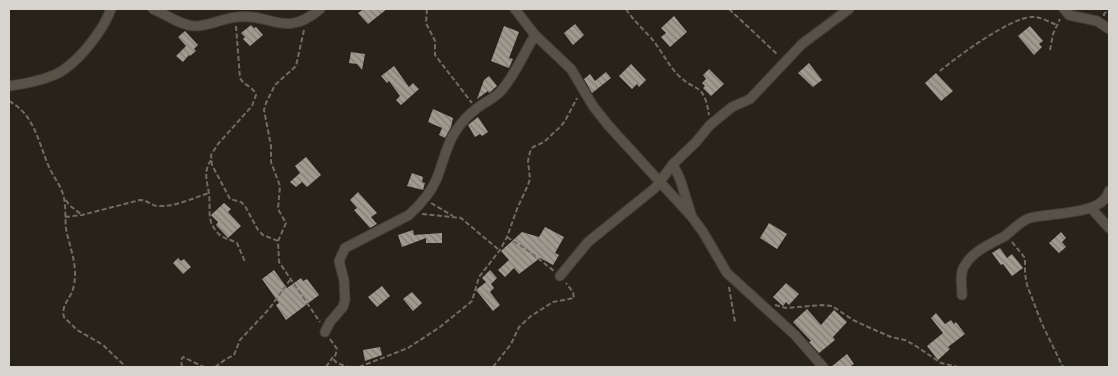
<svg xmlns="http://www.w3.org/2000/svg" width="1118" height="376" font-family="'Fira Sans',sans-serif">
  <defs>
    <pattern id="building-back-hatch" width="6" height="6" patternUnits="userSpaceOnUse" patternTransform="scale(1.25)"><rect width="6" height="6" fill="#a09a8f"/><path d="M-1 5l2 2M0 0l6 6M5-1l2 2" fill="none" stroke="#837f77"/></pattern>
  </defs>
  <rect width="100%" height="100%" fill="#27221a"/>
  <path fill="url(#building-back-hatch)" d="M364 9H387L368 24 358 13Z
    M674 16 687 32 670 47 661 37 666 33 661 28Z
    M575 24 584 35 573 45 564 33Z
    M251 25 254 28 256 27 263 35 250 46 243 39 245 37 241 33Z
    M504 26 519 32 509 58 513 59 509 68 491 61Z
    M1030 26 1043 41 1039 44 1042 47 1034 55 1018 36Z
    M185 31 198 45 194 49 196 51 190 56 189 55 183 62 176 56 186 46 178 37Z
    M351 52 365 54 362 70 357 64 349 63Z
    M809 63 822 80 813 87 798 73Z
    M631 64 646 80 639 87 637 84 632 89 619 76Z
    M394 66 409 87 413 83 419 89 401 105 396 100 400 96 389 81 387 83 381 76Z
    M709 69 724 84 711 96 703 88 705 86 702 83 706 79 703 75Z
    M606 72 611 78 592 93 584 79 590 74 595 81Z
    M936 73 953 91 941 101 925 83Z
    M489 76 497 86 489 93 488 91 477 99 484 80Z
    M433 109 453 118 451 127 445 138 439 135 442 128 428 122Z
    M478 117 488 132 482 136 480 134 475 137 468 125Z
    M306 157 321 175 307 187 302 182 296 187 290 182 300 173 295 166Z
    M412 173 423 177 422 182 425 183 423 190 407 186Z
    M358 192 377 213 371 217 377 224 370 228 354 210 357 208 350 200Z
    M224 203 231 209 228 212 241 226 228 238 216 225 218 222 211 215Z
    M769 223 787 234 777 249 760 238Z
    M545 227 564 237 555 253 559 255 553 265 540 258 519 274 514 268 505 277 498 270 509 260 501 251 522 232 539 237Z
    M413 230 414 235 442 233V243H426V238L402 247 398 235Z
    M1061 232 1066 238 1062 242 1066 247 1059 253 1049 243Z
    M1000 248 1007 258 1012 254 1023 268 1012 276 1003 264 1001 265 992 253Z
    M178 258 181 261 184 259 191 267 183 274 173 263Z
    M274 270 287 288 301 278 303 281 307 279 319 295 286 320 276 305 279 303 262 279Z
    M490 270 497 278 491 284 494 288 490 292 500 305 493 311 476 290 486 282 482 278Z
    M786 283 799 294 789 305 786 302 783 306 773 297Z
    M382 286 390 296 377 307 368 297Z
    M412 292 422 303 413 311 403 299Z
    M807 309 821 325 834 310 847 322 833 337 835 340 819 353 809 342 811 341 793 322Z
    M936 313 945 324 951 320 954 324 956 322 965 334 948 347 950 349 938 360 927 346 943 333 931 318Z
    M380 347 382 355 365 361 363 350Z
    M847 354 854 364 849 367H831Z"/>
  <g fill="none" stroke-linecap="round" stroke-linejoin="round">
    <defs>
      <path id="minor" d="M153 9C166 14 181 26 195 26 210 26 223 18 237 17 272 13 285 39 320 9
        M515 9 535 35 571 69 593 106 608 125 692 217 703 232 727 273 795 335 823 367
        M1064 9 1069 15 1097 21 1109 29
        M9 86C24 84 40 81 54 75 76 66 103 31 111 9
        M673 164 680 179 691 214
        M1091 208 1109 228
        M560 276 588 242 655 188 673 164 696 142 710 125 732 107 750 99 802 44 849 9
        M962 295C962 286 959 273 965 265 974 250 991 244 1005 236 1013 230 1020 221 1030 218 1050 212 1103 216 1109 191
        M325 332 330 322 343 307 345 300 344 280 339 261 345 248 409 215C421 204 431 193 437 178 443 163 446 146 455 132 461 123 468 115 476 109 484 102 494 99 501 91 515 75 524 53 535 35"/>
    </defs>
    <use href="#minor" stroke="#443f39" stroke-width="11"/>
    <path stroke="#706c65" stroke-width="2" stroke-dasharray="5 2.5" stroke-linecap="butt" d="M427 9 426 23 435 41V55L472 103
      M626 9C633 20 643 29 652 39 661 50 667 63 677 74 695 93 704 81 709 115
      M729 9 778 55
      M1104 16V14L1109 9
      M236 26 240 78C244 86 253 86 256 95L252 106 218 144 211 155 212 165 230 199 241 202 245 206 258 230 263 235 278 241
      M304 30 296 66 275 85 266 103 264 110 271 146V162L280 186 278 209 286 223 278 241 279 262 320 322
      M1050 50 1053 34 1060 19
      M940 71C958 56 1008 19 1031 17 1039 16 1049 22 1057 25
      M9 101C35 115 38 142 49 167 54 178 62 187 64 198 66 208 65 219 66 229 69 244 75 258 75 274 75 280 74 287 72 292 68 301 61 307 64 317L77 330 103 345 126 367
      M211 160C203 172 207 181 209 194 211 208 206 220 217 232 222 239 230 239 237 243L245 262
      M66 200 69 205 82 215
      M431 203 453 216
      M422 214 461 218 499 250
      M65 217 82 215 140 200C148 200 151 206 158 206 175 207 193 198 209 193
      M507 237 530 252 554 271
      M1012 242 1025 258V274L1027 285 1042 324 1063 367
      M729 287 735 322
      M775 305 786 308 822 305 832 306 853 320 868 327 891 337 905 340 916 346 941 363 958 367
      M330 339 337 349 334 360 337 363 348 367
      M182 367 181 360 183 357 204 367
      M215 367 226 359 234 355 240 340 269 309 290 280
      M326 367 333 357
      M359 367 408 348 440 327 472 301 479 277 500 250 507 237 517 209 528 185 530 179 528 161 530 152 533 147 544 142 560 127 565 121 577 98
      M493 367 511 344 519 327 531 316 553 302 574 298 573 292 566 283"/>
    <use href="#minor" stroke="#575148" stroke-width="9"/>
  </g>
  <rect width="1118" height="376" fill="none" stroke="#d7d4ce" stroke-width="20"/>
</svg>
